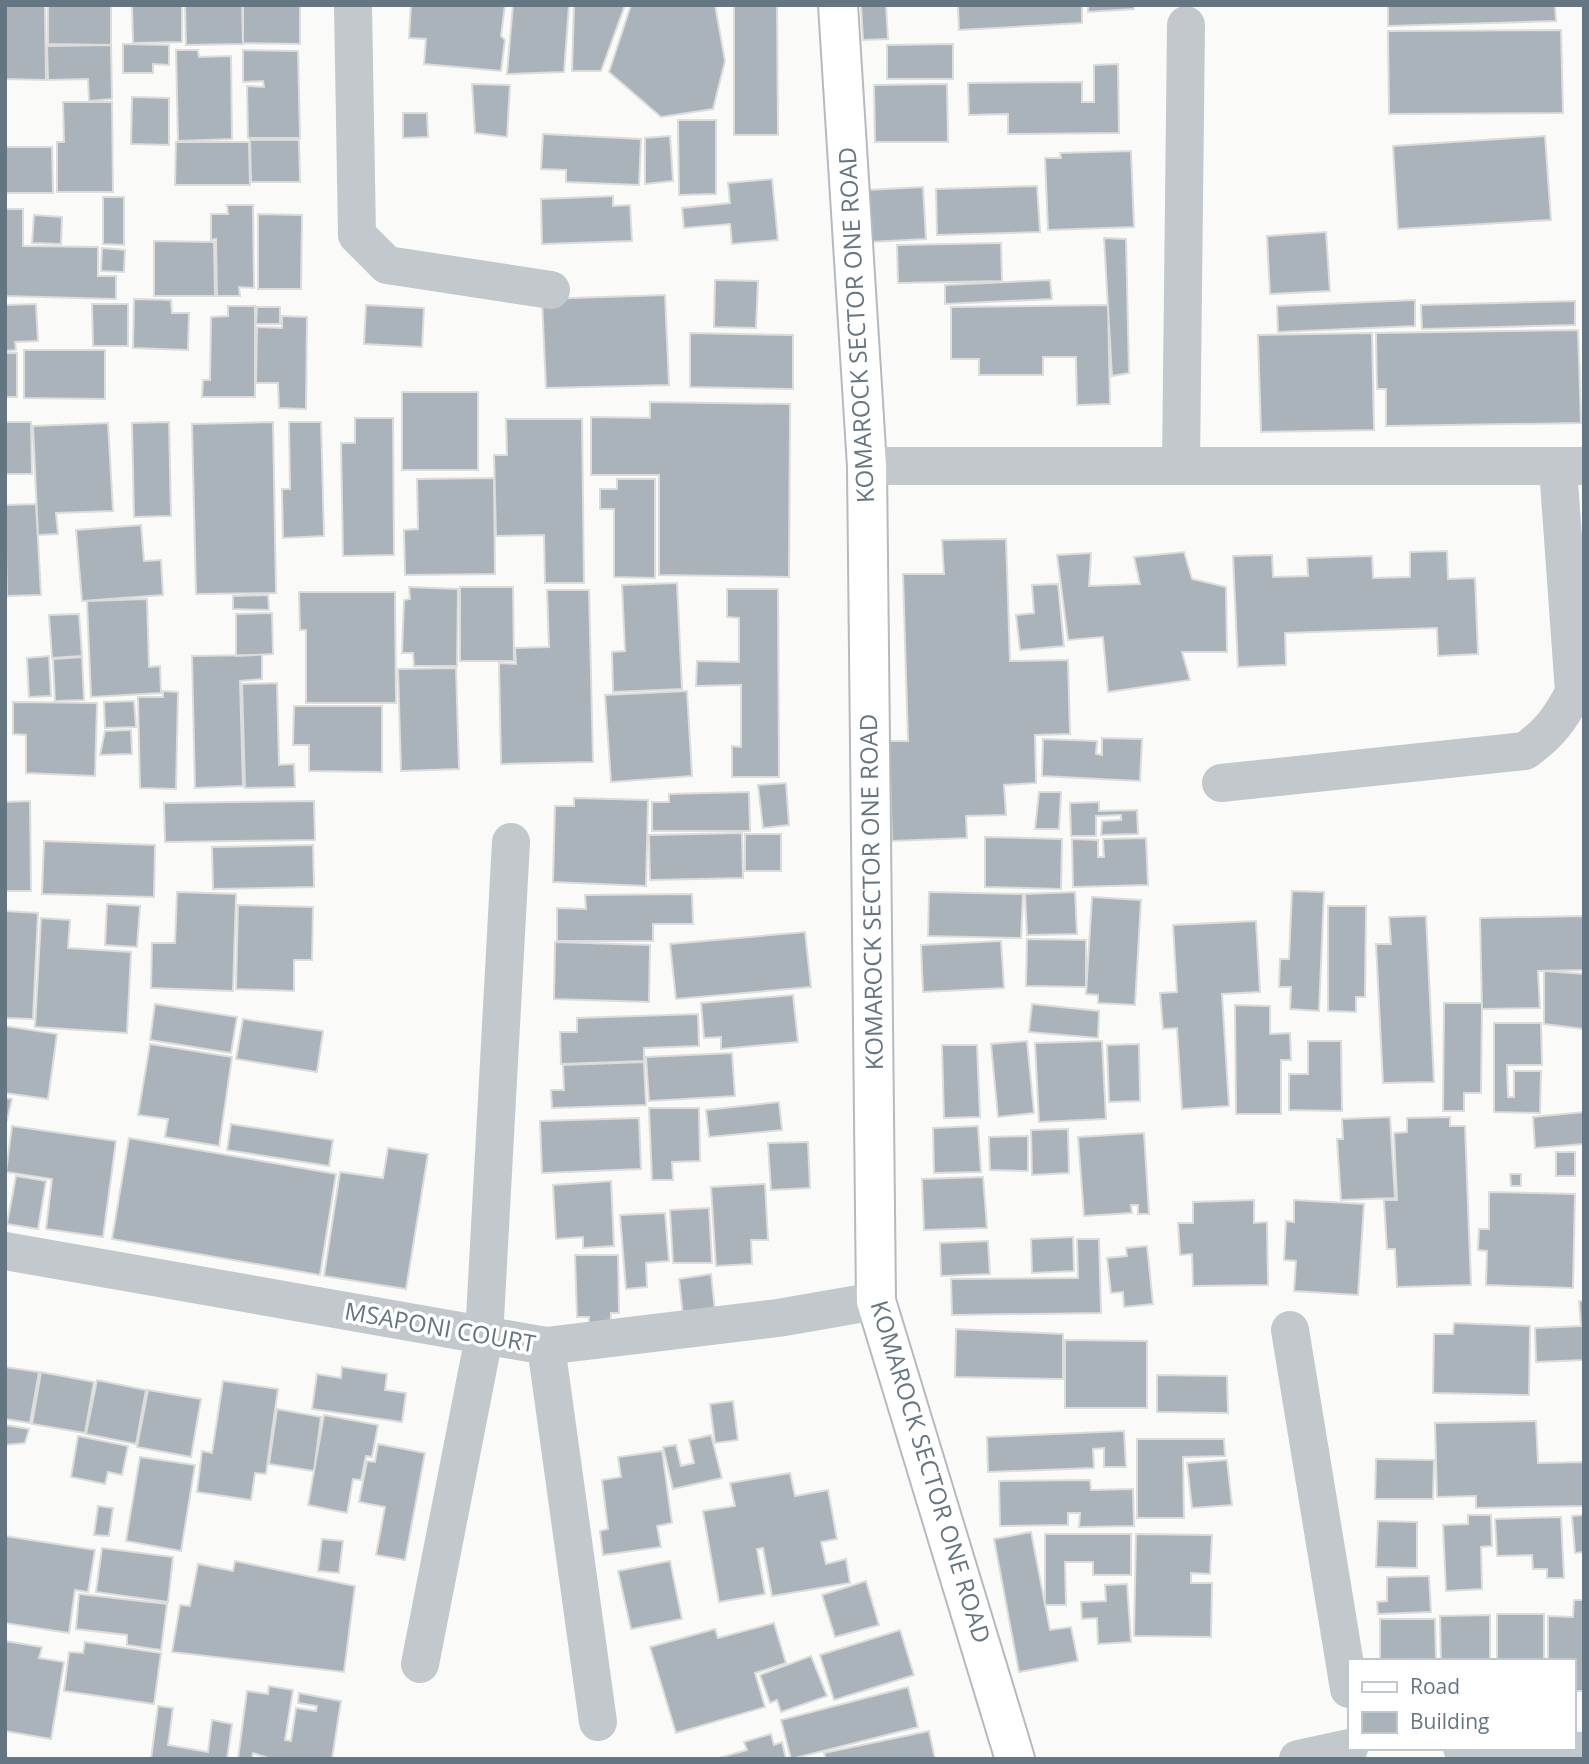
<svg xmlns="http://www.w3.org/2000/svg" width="1589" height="1764" font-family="'Open Sans',sans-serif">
  <rect width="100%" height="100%" fill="#fafaf8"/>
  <path fill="#aab3b9" stroke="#dcdcda" stroke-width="2" d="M5 5H45L46 80 5 79Z
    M48 5H111V45L48 44Z
    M132 5H182V42L133 43Z
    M185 5H242L243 44 186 45Z
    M243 5H300V44L243 43Z
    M411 5H505L501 36 505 40 501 71 424 64 426 39 409 38Z
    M513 5H569L564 72 507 74Z
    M574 5H625L601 71H572Z
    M631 5H715L725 61 713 109 661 117 609 72Z
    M734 5H777L778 135H734Z
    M861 5H886L888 39 863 40Z
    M958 5H1082V23L959 30Z
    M1088 5H1134V9L1088 12Z
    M1388 5H1555L1556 21 1388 26Z
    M1561 30 1563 113 1389 114 1388 31Z
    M123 44 169 45V65L153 64V73H123Z
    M953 44V79H887V45Z
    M111 45 112 99 89 101 88 79 48 80 47 46Z
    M176 50H198L199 57 231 56 232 139 178 141Z
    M243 50 298 51 300 138H248L247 86 264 87 263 81 243 82Z
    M1118 64 1119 133 1008 134V114L969 115 968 83 1082 82V102H1094V65Z
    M472 84 510 85 507 137 475 133Z
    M947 84 948 142H875L874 85Z
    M132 97 169 98V145L131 144Z
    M63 102H112L113 192H57V142H64Z
    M403 113H427L428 137 403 138Z
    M678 120H716V194L679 195Z
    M543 134 641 139 639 185 566 182V170L541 169Z
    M670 136 673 181 645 184V138Z
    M1545 136 1551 220 1398 229 1393 146Z
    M250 140H299L300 182H251Z
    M176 142H249L250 185H175Z
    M5 147H52L53 193H5Z
    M1131 151 1134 227 1048 230 1045 158H1061L1060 153Z
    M772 179 778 240 732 244 730 224 684 228 682 208 730 203 728 183Z
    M1037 186 1040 232 937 235 936 189Z
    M923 187 926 239 870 242 867 190Z
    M613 196V206L630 205 632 241 542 244 541 199Z
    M103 197H124V245L103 244Z
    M227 205H253L254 288 239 287 240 296H217L216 239 211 240V214H228Z
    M5 209H23V246L98 247V276H116V299L5 296Z
    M258 214 302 215 301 289H258Z
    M34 215 62 217 61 244 32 243Z
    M1326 232 1330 291 1270 294 1267 236Z
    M1104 238 1126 239 1129 373 1112 376Z
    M154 241 214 242 215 296H154Z
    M1001 243 1002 281 898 283 897 245Z
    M102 248 125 250 124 272 101 271Z
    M715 280 758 281 756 328 714 327Z
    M1050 280 1052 299 945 304V285Z
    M665 295 669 385 546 388 542 299Z
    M134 299 171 300 172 313H189L188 350 133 348Z
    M1415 300V326L1278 332 1277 306Z
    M1575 301V325L1422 329 1421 305Z
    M36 304 38 341 15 342 16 350 5 351V305Z
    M92 304H128V346H93Z
    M366 305 424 308 422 347 364 344Z
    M1108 305 1110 404 1077 405 1076 357H1043V375H979V359H951V307Z
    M228 306H255V397H202L203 380H210L211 317 228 316Z
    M257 307H280V324H256Z
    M282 316 307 317 306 409 279 408 278 383H256L257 327 282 328Z
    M1578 330 1581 423 1386 426V389H1377L1376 333Z
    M690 333 793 335V389L690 387Z
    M1372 333 1374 430 1261 432 1258 335Z
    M24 350H105V399L24 398Z
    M5 353H17V397H5Z
    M402 392H478V470H402Z
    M650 402 790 404 789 577 659 575V475H591V417L650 418Z
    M355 418H393L394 555 343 556 341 443H355Z
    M506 419H582L584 583H545L544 535 496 536 494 455H507Z
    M5 422H31L32 474H5Z
    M169 422 171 516 134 517 132 423Z
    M273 422 276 593 196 594 192 424Z
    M289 422H321L324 536 283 538 282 489H290Z
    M108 423 113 511 56 513 58 534 38 535 33 426Z
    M494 478 495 574 405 575 404 530 418 529 417 479Z
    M617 479H655V578L614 577V509H600V489H617Z
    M36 504 41 595 7 596 5 505Z
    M141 525 144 561 161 560 163 595 82 601 76 530Z
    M1006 539 1010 661 1068 660 1070 734 1035 735 1036 783 1004 785 1006 815 966 816 967 838 892 841 889 741H908L903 574H944L942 540Z
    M1447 551 1448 579 1475 578 1478 654 1438 656 1437 628 1285 633 1286 665 1238 667 1233 556 1272 555 1273 577 1308 576 1307 558 1372 556 1373 578 1410 577V552Z
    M1184 552 1192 579 1226 587 1227 652H1182L1190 680 1108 692 1103 637 1068 640 1057 555 1091 553 1089 586 1140 584 1134 557Z
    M677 583 682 689 613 692 612 652 625 651 622 585Z
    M1058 584 1064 646 1020 650 1016 615 1034 613 1032 585Z
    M409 587 458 589 457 666H414L413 653H402L404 600 410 599Z
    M460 587H513L514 661H460Z
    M727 589H778L779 777H732V746L741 747V685L696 686 697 661 739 662V618L727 617Z
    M547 590H589L593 762 501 764 499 663 516 664 515 648 549 647Z
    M299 592H395L396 703H306V630H300Z
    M268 595 269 610 233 609V596Z
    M147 599 149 667 160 666 161 693 91 697 87 601Z
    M272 613 273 654 236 656V614Z
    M79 614 82 656 52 658 49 615Z
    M262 655V679L240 681 243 786 195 788 192 656Z
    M49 656 51 696 29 697 27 658Z
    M82 657 84 700 55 701 53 659Z
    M456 668 459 769 401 771 398 669Z
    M277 683 279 765 294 764 295 787 245 788 242 684Z
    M163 691 178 692 176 789 140 788 138 697H163Z
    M687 691 692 776 611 782 605 695Z
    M134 701 136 727 105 728 104 702Z
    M13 702 97 703 95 776 26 773V735L13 734Z
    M294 706H382V772L309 771V745H293Z
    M131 730 132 754 100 755 105 731Z
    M1102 738 1142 739 1140 781 1042 776 1043 739 1097 741 1096 754 1102 755Z
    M786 783 789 825 763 828 758 785Z
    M749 792 750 831H652V802H669V794Z
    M1039 792H1061L1059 829H1035Z
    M574 798 648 800 646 886 553 882 555 806H574Z
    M30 801 31 891H5V802Z
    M314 801 315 840 165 842 164 803Z
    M1099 802V811L1137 810 1138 834 1101 835 1102 821 1121 820V815L1096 816V836H1071L1070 803Z
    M742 833 743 878 650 880 649 835Z
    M745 834H781V871H745Z
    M985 837 1062 839 1061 889 985 887Z
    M1146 838 1148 885 1073 887 1072 839 1098 840V857H1104L1103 839Z
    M44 841 155 845 154 897 42 894Z
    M313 845 314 887 213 889 212 847Z
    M1292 891 1324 892 1319 1011 1290 1009 1291 987H1279L1280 959H1289Z
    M177 892 236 894 233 991 151 988 152 943H175Z
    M929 892 1023 894 1021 938 928 936Z
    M1075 892 1077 934 1027 935 1025 894Z
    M692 894 693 924H653V941H557V908L586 909 585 895Z
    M1092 897 1141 900 1135 1005 1098 1003V995L1086 994Z
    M107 904 140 906 137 947 105 945Z
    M238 905 313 907 312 960H294V991L236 989Z
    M1328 906H1366L1365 997H1356V1012L1328 1011Z
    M5 911 38 913 33 1019 5 1018Z
    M1426 916 1434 1082 1383 1083 1376 944H1391L1389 917Z
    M1584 916V970L1538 971 1540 1008 1482 1009 1480 918Z
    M41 918 70 920 68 948 131 952 127 1033 35 1027Z
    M1256 921 1260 992 1222 994 1229 1106 1182 1109 1177 1028 1163 1029 1160 993 1177 992 1173 925Z
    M805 932 811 987 676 999 670 944Z
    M1027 939 1086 940V987L1026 986Z
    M1001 941 1004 988 923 992 921 945Z
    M555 942 650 945 649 1002 554 999Z
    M1544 971 1584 974V1029L1544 1024Z
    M793 995 798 1042 721 1049V1037L704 1038 701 1003Z
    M1444 1003H1482L1481 1093H1464V1111H1443Z
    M155 1004 237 1017 231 1053 150 1040Z
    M1032 1004 1099 1011 1098 1038 1029 1032Z
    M1235 1005 1270 1006V1034L1290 1033 1291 1060H1281V1114H1236Z
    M698 1014 699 1046 644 1048V1061L561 1064 560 1032H577V1018Z
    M243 1019 323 1031 317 1072 236 1059Z
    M1494 1023H1541L1542 1065H1507L1508 1097H1514V1071H1541L1540 1113 1494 1112Z
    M5 1026 57 1034 48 1099 5 1093Z
    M1027 1041 1034 1113 998 1117 991 1044Z
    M1102 1041 1106 1119 1039 1122 1035 1043Z
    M1308 1041H1341L1342 1111 1289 1110V1074H1308Z
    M150 1044 232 1057 219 1146 165 1137 168 1119 138 1115Z
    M1139 1044 1140 1101 1109 1102 1107 1045Z
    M942 1045H977L980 1117 944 1118Z
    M732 1053 735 1096 649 1101 646 1057Z
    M644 1062 646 1105 552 1108 551 1090H564L563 1065Z
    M5 1098 12 1099 7 1120H5Z
    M779 1102 782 1130 709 1137 706 1110Z
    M649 1108H699L700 1161 672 1162 673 1180H652Z
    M1584 1112V1144L1535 1148 1533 1117Z
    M1390 1117 1395 1198 1341 1200 1337 1139H1343L1342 1119Z
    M1450 1117V1126H1465L1471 1285 1397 1287 1395 1249H1387L1384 1200H1397L1394 1133 1407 1132V1118Z
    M639 1118 641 1169 542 1173 540 1121Z
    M231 1124 333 1140 329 1166 227 1150Z
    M12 1126 116 1141 103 1237 46 1229 52 1179 6 1172Z
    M978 1126 981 1172 934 1173 933 1128Z
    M1068 1129 1069 1173 1032 1175 1031 1130Z
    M1144 1133 1149 1214H1138V1205H1131L1132 1213 1084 1216 1078 1137Z
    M1028 1136V1171L990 1170 989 1137Z
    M129 1138 336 1174 320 1275 112 1239Z
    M808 1142 810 1188 771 1190 768 1143Z
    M388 1148 428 1154 406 1289 324 1276 340 1172 383 1178Z
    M1556 1152H1575V1176H1556Z
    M1510 1174H1521V1186H1511Z
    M16 1176 46 1181 38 1229 7 1224Z
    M983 1177 987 1228 924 1230 922 1179Z
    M611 1181 614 1246 583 1248V1237L556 1239 553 1185Z
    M765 1184 768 1240H751L752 1264 716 1266 711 1187Z
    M1489 1192 1575 1194 1573 1288 1486 1285 1487 1251 1478 1250 1479 1229H1489Z
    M1254 1200V1223L1267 1222 1268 1285 1193 1286 1192 1254 1180 1255 1178 1223H1193V1202Z
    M1294 1200 1364 1204 1358 1295 1294 1291 1296 1261 1284 1260 1286 1221 1294 1222Z
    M709 1208 712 1263H673L670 1210Z
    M665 1213 669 1261 646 1263 647 1287 626 1289 620 1215Z
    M1073 1237 1074 1271 1032 1273 1031 1239Z
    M1077 1239H1099L1101 1313 952 1315 951 1279 1078 1278Z
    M988 1241 990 1274 941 1276 940 1243Z
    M1147 1246 1153 1304 1124 1307 1123 1292 1111 1293 1107 1258 1127 1256 1126 1248Z
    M575 1255H618L619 1313H611L610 1329 589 1330V1317H577Z
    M711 1274 715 1311 683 1315 679 1279Z
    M1579 1301H1584V1360L1536 1362 1535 1328 1581 1326Z
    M1454 1323 1530 1326 1529 1395 1433 1393 1434 1334H1453Z
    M956 1329 1063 1334V1379L955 1377Z
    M1065 1340 1147 1341V1408H1065Z
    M5 1367 39 1372 30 1423 5 1419Z
    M342 1367 387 1374 385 1390 406 1393 402 1422 312 1409 317 1374 341 1378Z
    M41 1372 94 1382 85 1433 32 1424Z
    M1157 1375 1227 1376 1228 1413 1157 1412Z
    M97 1380 146 1390 136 1444 86 1434Z
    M223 1381 278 1389 266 1474 255 1473 251 1500 197 1492 202 1451 212 1453Z
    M148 1390 201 1399 191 1457 137 1447Z
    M733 1401 738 1440 715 1443 710 1404Z
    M277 1409 321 1417 314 1471 269 1464Z
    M324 1415 378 1425 372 1457 366 1456 361 1480 353 1479 347 1513 308 1505Z
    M1536 1421 1538 1463 1584 1462V1506L1476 1508V1496L1437 1497 1435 1423Z
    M5 1425 29 1429 25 1443 5 1445Z
    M1124 1431 1126 1467H1104V1448L1093 1449 1094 1468 988 1472 987 1437Z
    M711 1435 722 1478 673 1489 663 1447 676 1445 681 1466 694 1463 689 1440Z
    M78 1436 128 1446 122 1475 108 1472 105 1484 71 1477Z
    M1137 1439H1224L1225 1456 1183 1457 1184 1518H1137Z
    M378 1444 425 1453 405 1560 376 1555 385 1507 359 1502 367 1461 375 1462Z
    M662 1451 672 1523 657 1526 661 1547 603 1555 600 1531 608 1529 602 1480 621 1477 618 1457Z
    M140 1457 195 1465 181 1551 126 1541Z
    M1376 1459 1434 1460 1433 1499H1375Z
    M1227 1460 1232 1505 1192 1508 1187 1463Z
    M790 1473 795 1496 828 1490 837 1539 821 1542 826 1564 846 1559 850 1583 772 1596 763 1548 757 1549 765 1594 719 1602 703 1511 735 1506 730 1483Z
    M1090 1480 1091 1490 1133 1489 1134 1526 1079 1527 1080 1513H1068V1525L1000 1526 999 1481Z
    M98 1506 113 1508 109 1536 94 1535Z
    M1468 1515H1491L1492 1546 1481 1547 1482 1589 1446 1591 1443 1525 1468 1524Z
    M1584 1515V1552L1575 1553 1572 1516Z
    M1561 1517 1564 1578H1547V1569H1533L1532 1555 1497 1556 1495 1519Z
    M1378 1521 1417 1522V1568L1376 1567Z
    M1031 1532 1050 1630 1071 1627 1078 1661 1019 1672 994 1539Z
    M1045 1534H1131V1575H1093V1562H1065L1066 1605H1045Z
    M1136 1534 1212 1535 1210 1574 1191 1573V1583H1212L1211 1637 1134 1636Z
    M5 1536 95 1550 88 1592 75 1590 69 1633 5 1623Z
    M322 1539 343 1541 339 1573 318 1571Z
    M102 1548 173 1557 168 1602 96 1592Z
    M235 1561 355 1586 344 1672 172 1652 180 1605 190 1606 198 1564 233 1571Z
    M670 1561 682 1619 631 1629 618 1571Z
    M1429 1576 1431 1612 1378 1614 1377 1602 1387 1601V1577Z
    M866 1581 879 1625 835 1637 822 1595Z
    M1127 1584 1131 1642 1098 1644 1097 1618 1082 1619 1081 1602 1106 1601 1105 1585Z
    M79 1594 167 1604 161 1650 127 1645V1635L76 1629Z
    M1574 1600H1584V1691H1573V1661H1548V1616L1573 1617Z
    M1497 1614H1544V1661H1497Z
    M1490 1615V1661H1441L1440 1616Z
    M1380 1619H1435L1436 1661H1380Z
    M774 1623 786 1663 755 1673 765 1707 676 1733 650 1647 715 1629 718 1638Z
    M900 1630 914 1675 834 1700 820 1655Z
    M5 1641 42 1647 39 1658 64 1662 51 1739 5 1731Z
    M85 1642 161 1653 154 1704 64 1691 69 1652 83 1653Z
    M811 1656 827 1696 781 1712 777 1700 770 1703 760 1675Z
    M269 1686 293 1690 285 1740 291 1741 296 1708 316 1711 317 1706 298 1703 299 1693 341 1701 332 1759H271L253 1753 252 1759H238L247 1691 268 1694Z
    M908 1687 918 1727 791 1759 781 1720Z
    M158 1706 173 1708 168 1745 208 1752 212 1720 232 1724 227 1759H151Z
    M929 1731 935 1759H826L824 1753Z
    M771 1734 774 1745 782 1742 786 1759H715L747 1750 744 1742Z"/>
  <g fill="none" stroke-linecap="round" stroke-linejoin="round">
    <defs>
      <path id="major" d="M838 5 867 466 876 1301 1015 1759"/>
    </defs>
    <use href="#major" stroke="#b5babe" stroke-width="42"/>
    <path stroke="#c3c8cc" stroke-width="38" d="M353 5 357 235 387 265 551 290
      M1181 465 1186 25
      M867 466H1584
      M1221 783 1525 751C1549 734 1561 718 1574 692L1558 468
      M5 1251 546 1346 778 1318 876 1301
      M1290 1330 1349 1689
      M546 1346 598 1722
      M420 1664 484 1337 511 842
      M1462 1748 1584 1751
      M1298 1759 1349 1748"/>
    <use href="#major" stroke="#fff" stroke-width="38"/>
  </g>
  <g text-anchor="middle" stroke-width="7" stroke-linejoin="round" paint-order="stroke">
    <g font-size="24" fill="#657683" stroke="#fff">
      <text transform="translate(857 325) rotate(-93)" y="8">KOMAROCK SECTOR ONE ROAD</text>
      <text transform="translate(872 892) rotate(-91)" y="8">KOMAROCK SECTOR ONE ROAD</text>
      <text transform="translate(440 1328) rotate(10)" y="8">MSAPONI COURT</text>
      <text transform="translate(930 1472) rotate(73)" y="8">KOMAROCK SECTOR ONE ROAD</text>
    </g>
  </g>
  <rect width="1589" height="1764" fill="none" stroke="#657683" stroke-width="14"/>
  <rect x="1348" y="1659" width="228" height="91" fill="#ffffff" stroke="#c1c8cd" stroke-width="2"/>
  <rect x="1362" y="1682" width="35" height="10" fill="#ffffff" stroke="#c1c8cd" stroke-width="2"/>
  <text x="1410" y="1694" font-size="21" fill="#657683">Road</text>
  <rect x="1362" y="1712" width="35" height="21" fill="#aab3b9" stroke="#c1c8cd" stroke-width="2"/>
  <text x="1410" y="1729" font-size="21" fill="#657683">Building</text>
</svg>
